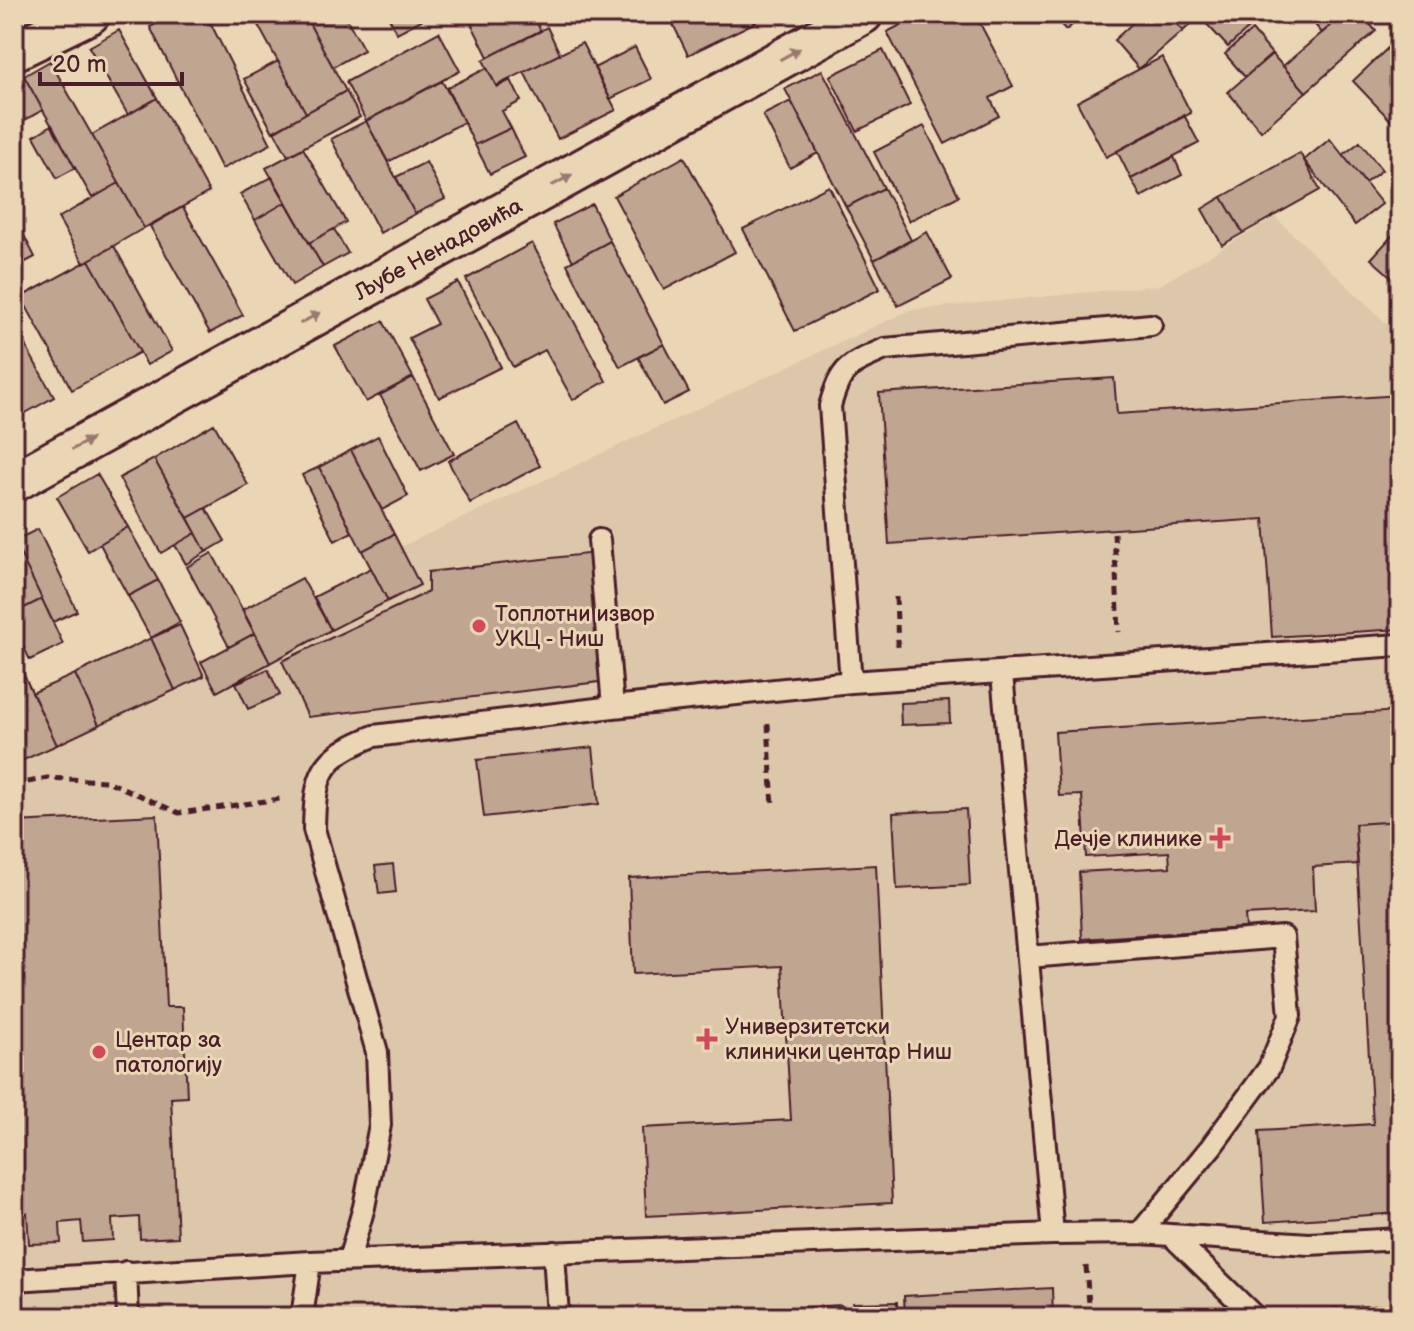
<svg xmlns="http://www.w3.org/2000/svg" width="1414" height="1331" font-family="'Balsamiq Sans',sans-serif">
  <rect width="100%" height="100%" fill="#ead6b4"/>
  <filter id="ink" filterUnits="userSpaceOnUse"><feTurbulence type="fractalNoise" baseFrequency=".0125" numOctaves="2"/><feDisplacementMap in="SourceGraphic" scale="16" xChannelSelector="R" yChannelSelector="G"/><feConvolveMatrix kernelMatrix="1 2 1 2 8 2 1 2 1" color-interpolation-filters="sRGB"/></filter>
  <g filter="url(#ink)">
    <path fill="#ddc7aa" d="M1275 217 1400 336V1317H14V761L156 698 383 587 385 554 910 310 1160 285Z"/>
    <path fill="#c0a591" stroke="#4a1f2b" stroke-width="2" d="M175 14H206L271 144 222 169 150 27Z
      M252 14H304L346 91 306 113Z
      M325 14H344L364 50 333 67 309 23Z
      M387 14H428L429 16 397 33Z
      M483 14H532L541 31 488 57 470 21Z
      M668 14H752L756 22 688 55Z
      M922 14H975L1013 86 990 98 999 116 945 144 887 32Z
      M1051 14H1085L1066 30Z
      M1131 14H1168L1183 31 1139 69 1114 40 1136 20Z
      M1168 14H1202L1183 31Z
      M1212 14H1264L1228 47 1204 21Z
      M1306 14H1344L1322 33Z
      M1344 14H1361L1376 31 1306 92 1283 66Z
      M547 27 560 54 496 86 483 60Z
      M119 30 157 98 128 115 89 47Z
      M1252 30 1272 54 1245 77 1225 54Z
      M439 32 460 71 366 121 346 82Z
      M582 43 616 110 558 139 524 72Z
      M1390 46 1400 57V119L1394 124 1353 81Z
      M635 47 651 79 610 99 594 68Z
      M883 50 910 105 857 131 830 76Z
      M1272 54 1306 92 1261 131 1228 92Z
      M1162 57 1191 113 1106 157 1077 102Z
      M50 61 119 183 92 198 24 76Z
      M278 61 306 113 273 132 244 79Z
      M487 68 497 87 511 80 521 101 502 111 511 128 475 145 447 88Z
      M822 70 884 188 846 207 785 89Z
      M24 76 43 110 14 126V81Z
      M442 81 464 122 388 162 366 121Z
      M346 91 360 117 288 156 274 131Z
      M157 98 209 192 144 228 92 135Z
      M791 101 818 153 790 168 763 115Z
      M1184 115 1199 143 1131 179 1117 151Z
      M366 121 415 214 380 233 331 139Z
      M52 125 75 168 57 178 34 136Z
      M924 126 959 196 909 221 874 152Z
      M511 128 525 157 490 174 475 145Z
      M14 133 26 155 14 162Z
      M1330 139 1382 204 1355 225 1304 160Z
      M1360 142 1382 170 1365 183 1343 155Z
      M303 148 346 222 309 243 266 168Z
      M1300 153 1320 190 1243 233 1222 197Z
      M684 157 735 252 664 290 614 196Z
      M1174 157 1182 175 1141 197 1131 179Z
      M426 162 445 199 415 214 396 177Z
      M272 177 286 202 255 220 240 194Z
      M119 183 144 228 84 263 58 218Z
      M829 186 880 289 795 331 743 229Z
      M884 188 911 240 874 260 846 207Z
      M1222 197 1243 233 1222 245 1202 209Z
      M286 202 323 267 292 285 255 220Z
      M592 204 610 241 573 261 553 224Z
      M183 207 243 315 210 333 150 226Z
      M14 216 35 257 14 268Z
      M1400 227V280L1397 282 1371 259Z
      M334 229 348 253 323 267 309 243Z
      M927 232 952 279 898 306 874 260Z
      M610 241 664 344 620 367 567 264Z
      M532 243 606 381 573 400 545 350 513 367 466 279Z
      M114 246 172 351 147 365 89 260Z
      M89 260 140 352 72 390 21 297Z
      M458 282 501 367 439 398 409 338 437 324 424 299Z
      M383 321 413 377 366 402 335 346Z
      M14 325 54 397 22 415 14 401Z
      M664 344 689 392 663 405 638 357Z
      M413 377 454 454 421 471 380 395Z
      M1114 378 1117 414 1400 395V629L1272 637 1264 519 889 544 879 393Z
      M214 424 248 485 188 518 154 459Z
      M518 424 540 466 470 503 448 461Z
      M378 436 408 496 382 510 351 450Z
      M351 450 394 534 362 551 319 467Z
      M154 459 196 533 161 553 119 478Z
      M319 467 352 532 335 541 302 475Z
      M97 474 128 527 88 551 57 497Z
      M206 508 225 541 206 552 188 518Z
      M128 527 158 580 128 596 100 544Z
      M38 529 77 611 53 622 14 541Z
      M196 533 206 552 186 564 175 545Z
      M394 534 420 585 388 601 362 551Z
      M14 541 42 599 14 613Z
      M212 553 255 633 229 647 187 567Z
      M595 553 607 681 308 717 282 661 428 592V572Z
      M371 568 388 601 331 630 314 597Z
      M302 578 331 630 270 663 242 610Z
      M158 580 180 622 151 638 128 596Z
      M42 599 63 644 30 660 14 627V613Z
      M180 625 204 676 175 690 151 638Z
      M255 633 270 663 217 692 201 662Z
      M151 638 175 690 99 725 75 674Z
      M268 669 280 695 248 709 236 683Z
      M23 673 57 745 19 762 14 751V677Z
      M75 674 99 725 57 745 32 693Z
      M949 701 950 723 901 725 900 703Z
      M1400 711V821L1355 824 1358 864 1313 867 1315 911 1245 915 1246 928 1082 939 1079 872 1170 867 1169 852 1086 857 1082 795 1059 796 1055 732Z
      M593 747 599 804 484 817 477 760Z
      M966 809 970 885 897 889 893 813Z
      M157 815 166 1007H183L187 1097 171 1098 178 1237 140 1239 139 1217 112 1219 113 1240 83 1242 81 1221 60 1223 61 1243 29 1244 27 1213 14 1214V822Z
      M1400 821V1213L1265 1222 1259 1131 1373 1124 1355 824Z
      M393 864 396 892 379 894 375 866Z
      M876 865 892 1203 646 1216 642 1128 791 1120 782 966 633 974 629 878Z
      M1052 1288 1053 1317H905L904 1296Z
      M897 1302V1317H842V1309L853 1308V1303Z
      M841 1305V1317H759V1310Z"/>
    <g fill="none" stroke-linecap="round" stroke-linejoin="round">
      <defs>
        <path id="service" d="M599 540 613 707
          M1002 674 1053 1234
          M851 682 830 406C841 367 848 365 885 349L1151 325
          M1028 957 1283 937 1290 1016 1269 1068 1211 1147 1140 1233
          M1171 1235 1255 1317
          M554 1252 558 1317
          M349 1260 364 1207 380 1125 377 1052 314 829C315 773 321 757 374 736L613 707 851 682 1400 645
          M126 1272 128 1317
          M14 1280 310 1262 1053 1234 1140 1233 1309 1244 1400 1239
          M302 1317 310 1262"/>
        <g id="minor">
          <path d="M14 51 90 14"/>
          <path id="s1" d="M14 482 863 14"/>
        </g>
      </defs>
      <use href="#service" stroke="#4a1f2b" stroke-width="26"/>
      <use href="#minor" stroke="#4a1f2b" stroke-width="44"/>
      <path stroke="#4a1f2b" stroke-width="5" stroke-dasharray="8 6" stroke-linecap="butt" d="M1114 533 1119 632
        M896 597 898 647
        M768 724 773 807
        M14 785 47 778 107 781 179 813 280 799
        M1086 1266 1090 1317
        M1289 1312 1400 1306"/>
      <use href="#service" stroke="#ead6b4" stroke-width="20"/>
      <use href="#minor" stroke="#ead6b4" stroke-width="38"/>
    </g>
    <defs><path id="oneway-solid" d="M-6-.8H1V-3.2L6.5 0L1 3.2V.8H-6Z" transform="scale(2)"/></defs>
    <g fill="#9a7a70">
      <use href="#oneway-solid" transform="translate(790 54) rotate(-29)"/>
      <use href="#oneway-solid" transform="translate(562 180) rotate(-29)"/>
      <use href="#oneway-solid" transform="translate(310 318) rotate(-29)"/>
      <use href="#oneway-solid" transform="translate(82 444) rotate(-29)"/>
    </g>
  </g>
  <g fill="#d1495b" stroke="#ead6b4" stroke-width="3">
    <circle cx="479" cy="626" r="8"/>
    <path d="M1216 826h8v8h8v8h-8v8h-8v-8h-8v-8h8z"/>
    <path d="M703 1027h8v8h8v8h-8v8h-8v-8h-8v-8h8z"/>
    <circle cx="99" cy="1052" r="8"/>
  </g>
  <g text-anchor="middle" stroke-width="6" stroke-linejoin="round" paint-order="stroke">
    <g font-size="22" fill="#4a1f2b" stroke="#ead6b4">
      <text dy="8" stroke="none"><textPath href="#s1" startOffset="484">Љубе Ненадовића</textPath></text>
    </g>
    <g font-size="22" fill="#4a1f2b" stroke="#ead6b4" text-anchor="start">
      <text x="495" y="621">Топлотни извор<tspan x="495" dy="25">УКЦ - Ниш</tspan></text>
      <text x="1202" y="846" text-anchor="end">Дечје клинике</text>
      <text x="725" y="1034">Универзитетски<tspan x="725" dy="25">клинички центар Ниш</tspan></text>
      <text x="115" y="1047">Центар за<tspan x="115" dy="25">патологију</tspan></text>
    </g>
  </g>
  <rect width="1414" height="1331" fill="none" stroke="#ead6b4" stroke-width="48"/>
  <rect x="24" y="24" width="1366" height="1283" fill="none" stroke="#4a1f2b" stroke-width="3" filter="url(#ink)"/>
  <path d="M40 72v12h142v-12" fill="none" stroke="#4a1f2b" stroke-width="4"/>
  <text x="52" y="72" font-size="24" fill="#4a1f2b" stroke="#ead6b4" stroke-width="6" paint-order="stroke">20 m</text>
</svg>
